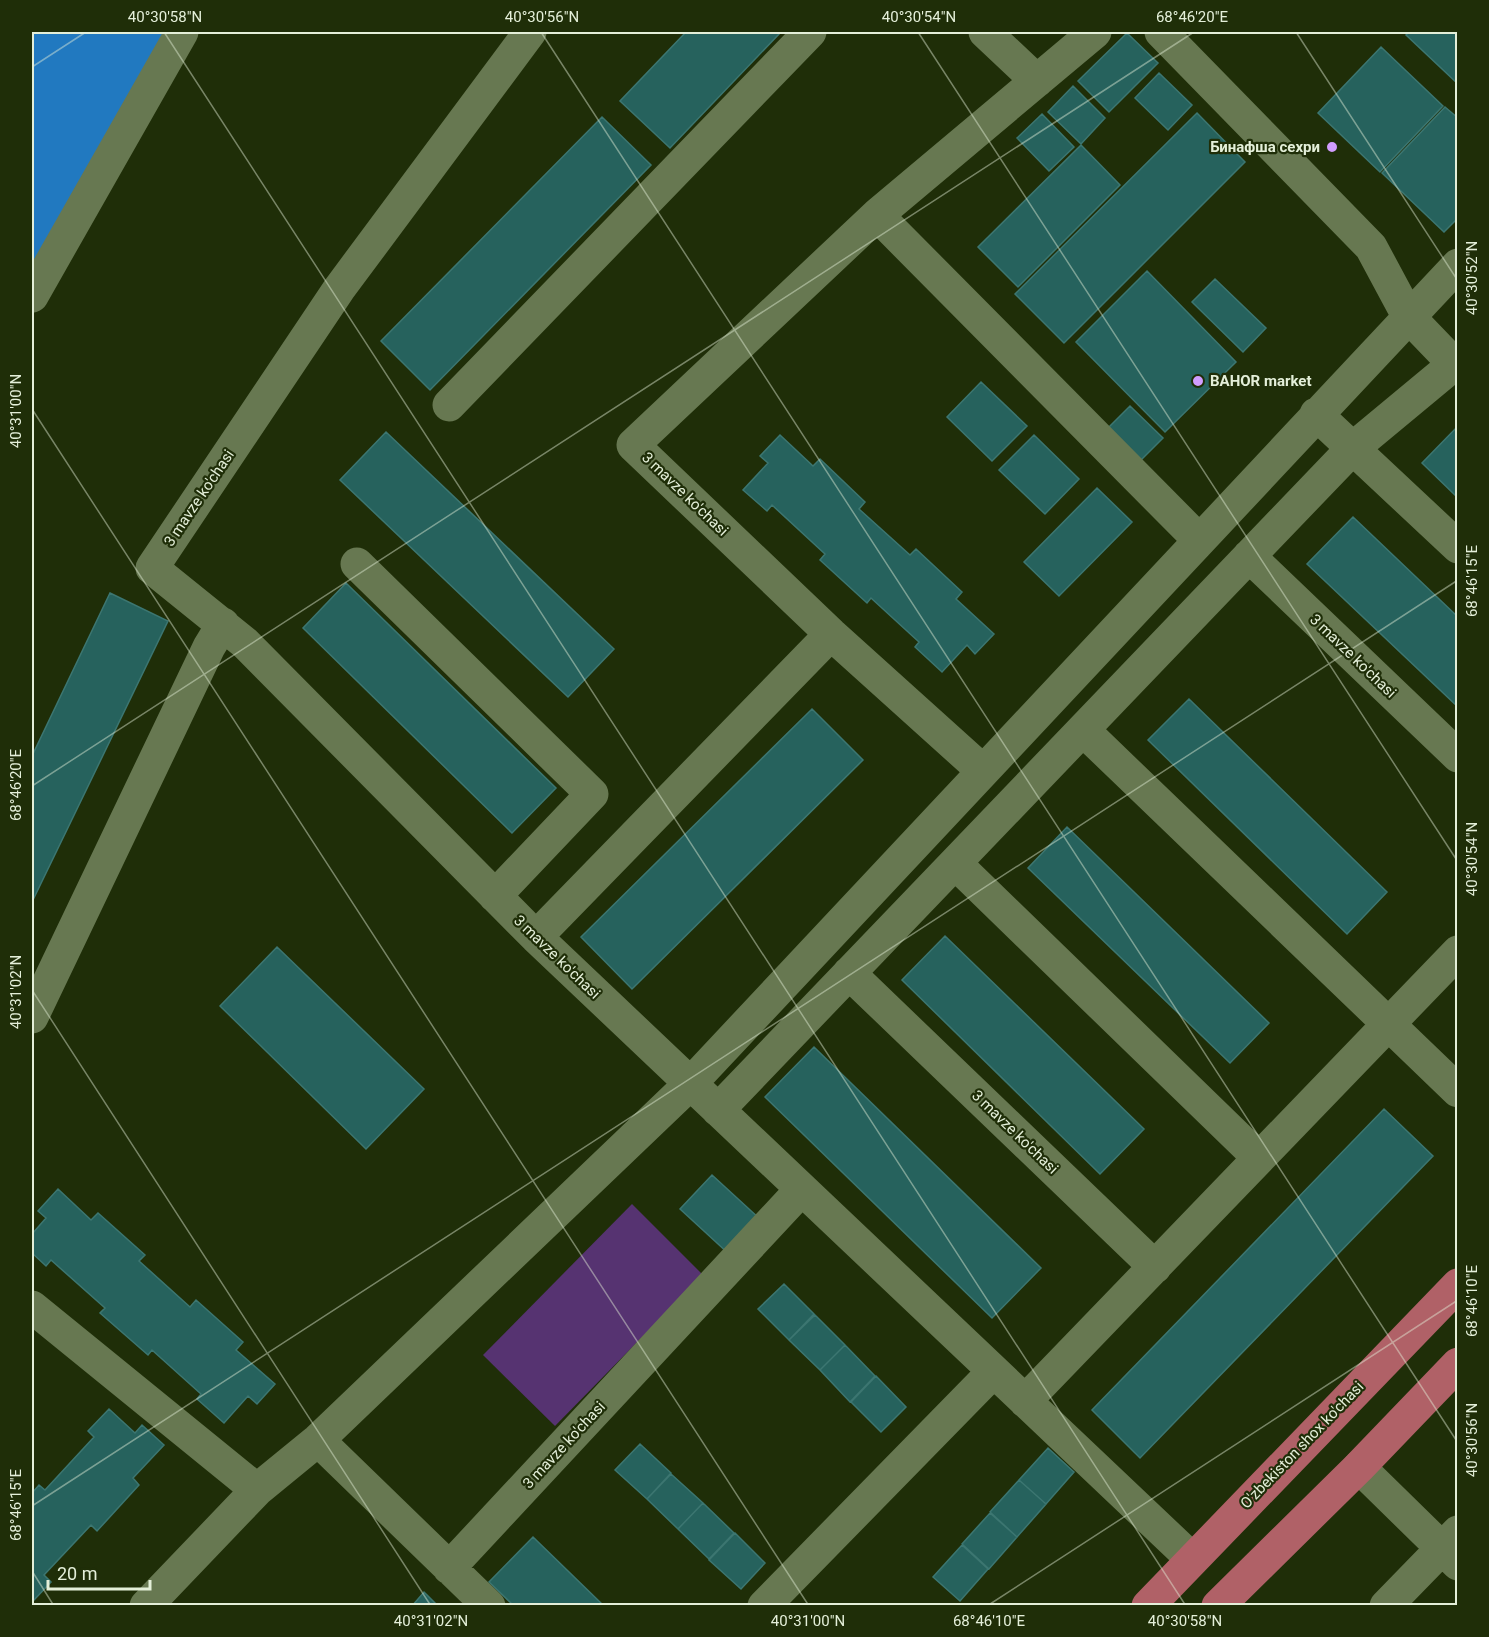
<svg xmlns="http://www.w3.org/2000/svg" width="1489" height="1637" font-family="Roboto,sans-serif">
  <rect width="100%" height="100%" fill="#1f2e08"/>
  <path fill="#563371" d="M632 1204 703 1275 555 1426 483 1355Z"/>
  <path fill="#2179c0" d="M32 32H167L32 273Z"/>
  <path fill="#26625d" stroke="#3c7671" stroke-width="1.5" d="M686 32H781L670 148 620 101Z
    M1409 32H1458V84L1406 35Z
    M1127 33 1158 63 1109 112 1078 81Z
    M1381 47 1443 106 1380 172 1318 113Z
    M1159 73 1192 105 1168 130 1135 98Z
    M1073 86 1105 118 1081 144 1048 112Z
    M1445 107 1458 118V218L1444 232 1382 173Z
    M1197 113 1245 162 1064 343 1015 294Z
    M1042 114 1074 147 1049 171 1017 138Z
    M602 117 651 165 430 390 381 341Z
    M1081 145 1120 185 1018 287 978 247Z
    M1147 271 1236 362 1165 432 1076 342Z
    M1215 279 1266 328 1243 352 1192 302Z
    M981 382 1027 426 992 461 947 417Z
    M1130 406 1163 438 1138 463 1105 431Z
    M1458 426V498L1422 463Z
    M386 432 614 649 568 697 340 480Z
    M780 435 813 466 820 459 865 502 859 509 910 555 916 549 962 592 956 599 994 634 975 654 967 645 942 672 915 647 919 642 871 598 867 603 820 560 825 554 772 505 767 511 743 490 768 463 760 456Z
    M1034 435 1079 479 1045 514 999 470Z
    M1097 488 1132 522 1059 596 1024 562Z
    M1353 517 1458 617V707L1307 564Z
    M346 583 556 788 512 833 303 628Z
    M110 593 168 621 32 902V756Z
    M1189 699 1387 892 1347 934 1148 740Z
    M812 709 863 760 632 989 581 937Z
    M1067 827 1269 1023 1230 1063 1028 868Z
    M945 936 1144 1129 1100 1174 902 980Z
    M277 947 424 1089 366 1149 220 1006Z
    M814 1047 1041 1268 992 1318 765 1097Z
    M1384 1109 1433 1156 1140 1458 1092 1410Z
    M712 1175 761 1220 730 1255 680 1209Z
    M58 1189 91 1220 98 1213 145 1255 139 1261 190 1307 196 1300 243 1342 236 1350 275 1384 257 1404 248 1396 224 1423 197 1399 201 1394 152 1350 148 1355 100 1313 105 1308 51 1260 46 1266 32 1253V1234L46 1218 38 1211Z
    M784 1284 814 1314 789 1340 758 1309Z
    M815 1315 845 1345 820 1370 789 1340Z
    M845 1345 875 1376 850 1402 820 1370Z
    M876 1376 906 1407 881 1432 851 1402Z
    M109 1409 135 1433 142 1425 164 1445 133 1478 139 1485 97 1531 91 1525 44 1575 51 1582 32 1602V1493L39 1485 45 1490 94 1437 88 1431Z
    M640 1444 671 1473 647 1499 615 1470Z
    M1048 1448 1074 1472 1046 1504 1019 1480Z
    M671 1474 703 1503 678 1529 647 1499Z
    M1019 1480 1046 1504 1017 1537 990 1512Z
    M703 1503 734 1533 709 1559 678 1529Z
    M990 1513 1017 1537 989 1569 962 1544Z
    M735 1533 765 1563 741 1589 709 1560Z
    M533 1537 604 1606H514L489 1582Z
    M962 1545 988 1569 960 1601 933 1577Z
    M424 1592 438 1606H412Z"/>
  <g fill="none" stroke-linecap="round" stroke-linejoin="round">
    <path stroke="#677851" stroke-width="33" d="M530 32 339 289 152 568 245 643 536 937 1192 1559
      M985 32 1037 81
      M1095 32 877 215 1199 540
      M1161 32 1371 247 1408 316 1458 368
      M877 215 633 445 831 634 983 771
      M32 296 182 32
      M449 405 810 32
      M1316 414 1458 547
      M1249 556 1458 756
      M357 564 592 794 495 896
      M1083 730 1458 1091
      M955 863 1259 1158
      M536 937 831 634
      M849 973 1155 1267
      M32 1017 209 647 223 624
      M718 1110 1352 449 1458 361
      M32 1307 257 1490
      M1025 1401 1458 952
      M318 1440 489 1606
      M1359 1467 1458 1564
      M449 1568 801 1190
      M146 1606 257 1490 318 1440 690 1084 1458 265
      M764 1606 993 1372
      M1386 1606 1458 1532"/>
    <path stroke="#b06167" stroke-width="33" d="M1148 1606 1458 1285
      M1218 1606 1359 1467 1458 1364"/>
  </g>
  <path fill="none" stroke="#e4efd9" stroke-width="1.5" stroke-opacity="0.45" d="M164 32 1186 1606M541 32 1458 1443M918 32 1458 862M1296 32 1458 281M32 67 86 32M32 409 809 1606M32 786 1194 32M32 990 431 1606M32 1506 1458 580M32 1571 54 1606M987 1606 1458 1300"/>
  <g fill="#d19dfe" stroke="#1f2e08" stroke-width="2">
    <circle cx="1332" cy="147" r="6"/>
    <circle cx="1198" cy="381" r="6"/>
  </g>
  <g text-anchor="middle" stroke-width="4.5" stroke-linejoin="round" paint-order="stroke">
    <g font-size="15" font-weight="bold" fill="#e4efd9" stroke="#1f2e08" text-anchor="end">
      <text x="1320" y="152">Бинафша сехри</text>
      <text x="1210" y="386" text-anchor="start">BAHOR market</text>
    </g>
    <g font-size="15" fill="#e4efd9" stroke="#1f2e08">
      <text transform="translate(685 494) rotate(44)" y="5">3 mavze ko'chasi</text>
      <text transform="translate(199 498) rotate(-56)" y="5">3 mavze ko'chasi</text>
      <text transform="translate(1353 656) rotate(44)" y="5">3 mavze ko'chasi</text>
      <text transform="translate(557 957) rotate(44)" y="5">3 mavze ko'chasi</text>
      <text transform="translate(1015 1132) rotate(44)" y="5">3 mavze ko'chasi</text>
      <text transform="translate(564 1445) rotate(-47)" y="5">3 mavze ko'chasi</text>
      <text transform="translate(1302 1445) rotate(-46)" y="5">O'zbekiston shox ko'chasi</text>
    </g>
  </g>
  <rect width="1489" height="1637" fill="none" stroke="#1f2e08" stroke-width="66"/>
  <path d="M48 1580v9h102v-9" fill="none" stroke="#e4efd9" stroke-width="3"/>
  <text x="57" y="1580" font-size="18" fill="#e4efd9" stroke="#1f2e08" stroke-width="4.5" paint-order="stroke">20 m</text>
  <rect x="33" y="33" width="1423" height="1571" fill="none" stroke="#e4efd9" stroke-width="2"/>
  <g font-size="15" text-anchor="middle" fill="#e4efd9">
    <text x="165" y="22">40°30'58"N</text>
    <text x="542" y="22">40°30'56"N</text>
    <text x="919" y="22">40°30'54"N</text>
    <text x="1192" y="22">68°46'20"E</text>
    <text transform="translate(1472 278) rotate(-90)" y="5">40°30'52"N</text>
    <text transform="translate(16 411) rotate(-90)" y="5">40°31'00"N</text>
    <text transform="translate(1472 581) rotate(-90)" y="5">68°46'15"E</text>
    <text transform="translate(16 785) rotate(-90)" y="5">68°46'20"E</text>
    <text transform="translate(1472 859) rotate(-90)" y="5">40°30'54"N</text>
    <text transform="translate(16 992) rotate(-90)" y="5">40°31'02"N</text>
    <text transform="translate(1472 1301) rotate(-90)" y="5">68°46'10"E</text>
    <text transform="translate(1472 1440) rotate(-90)" y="5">40°30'56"N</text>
    <text transform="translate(16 1505) rotate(-90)" y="5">68°46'15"E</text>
    <text x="431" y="1626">40°31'02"N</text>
    <text x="808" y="1626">40°31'00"N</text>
    <text x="989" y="1626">68°46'10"E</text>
    <text x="1185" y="1626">40°30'58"N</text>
  </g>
</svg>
